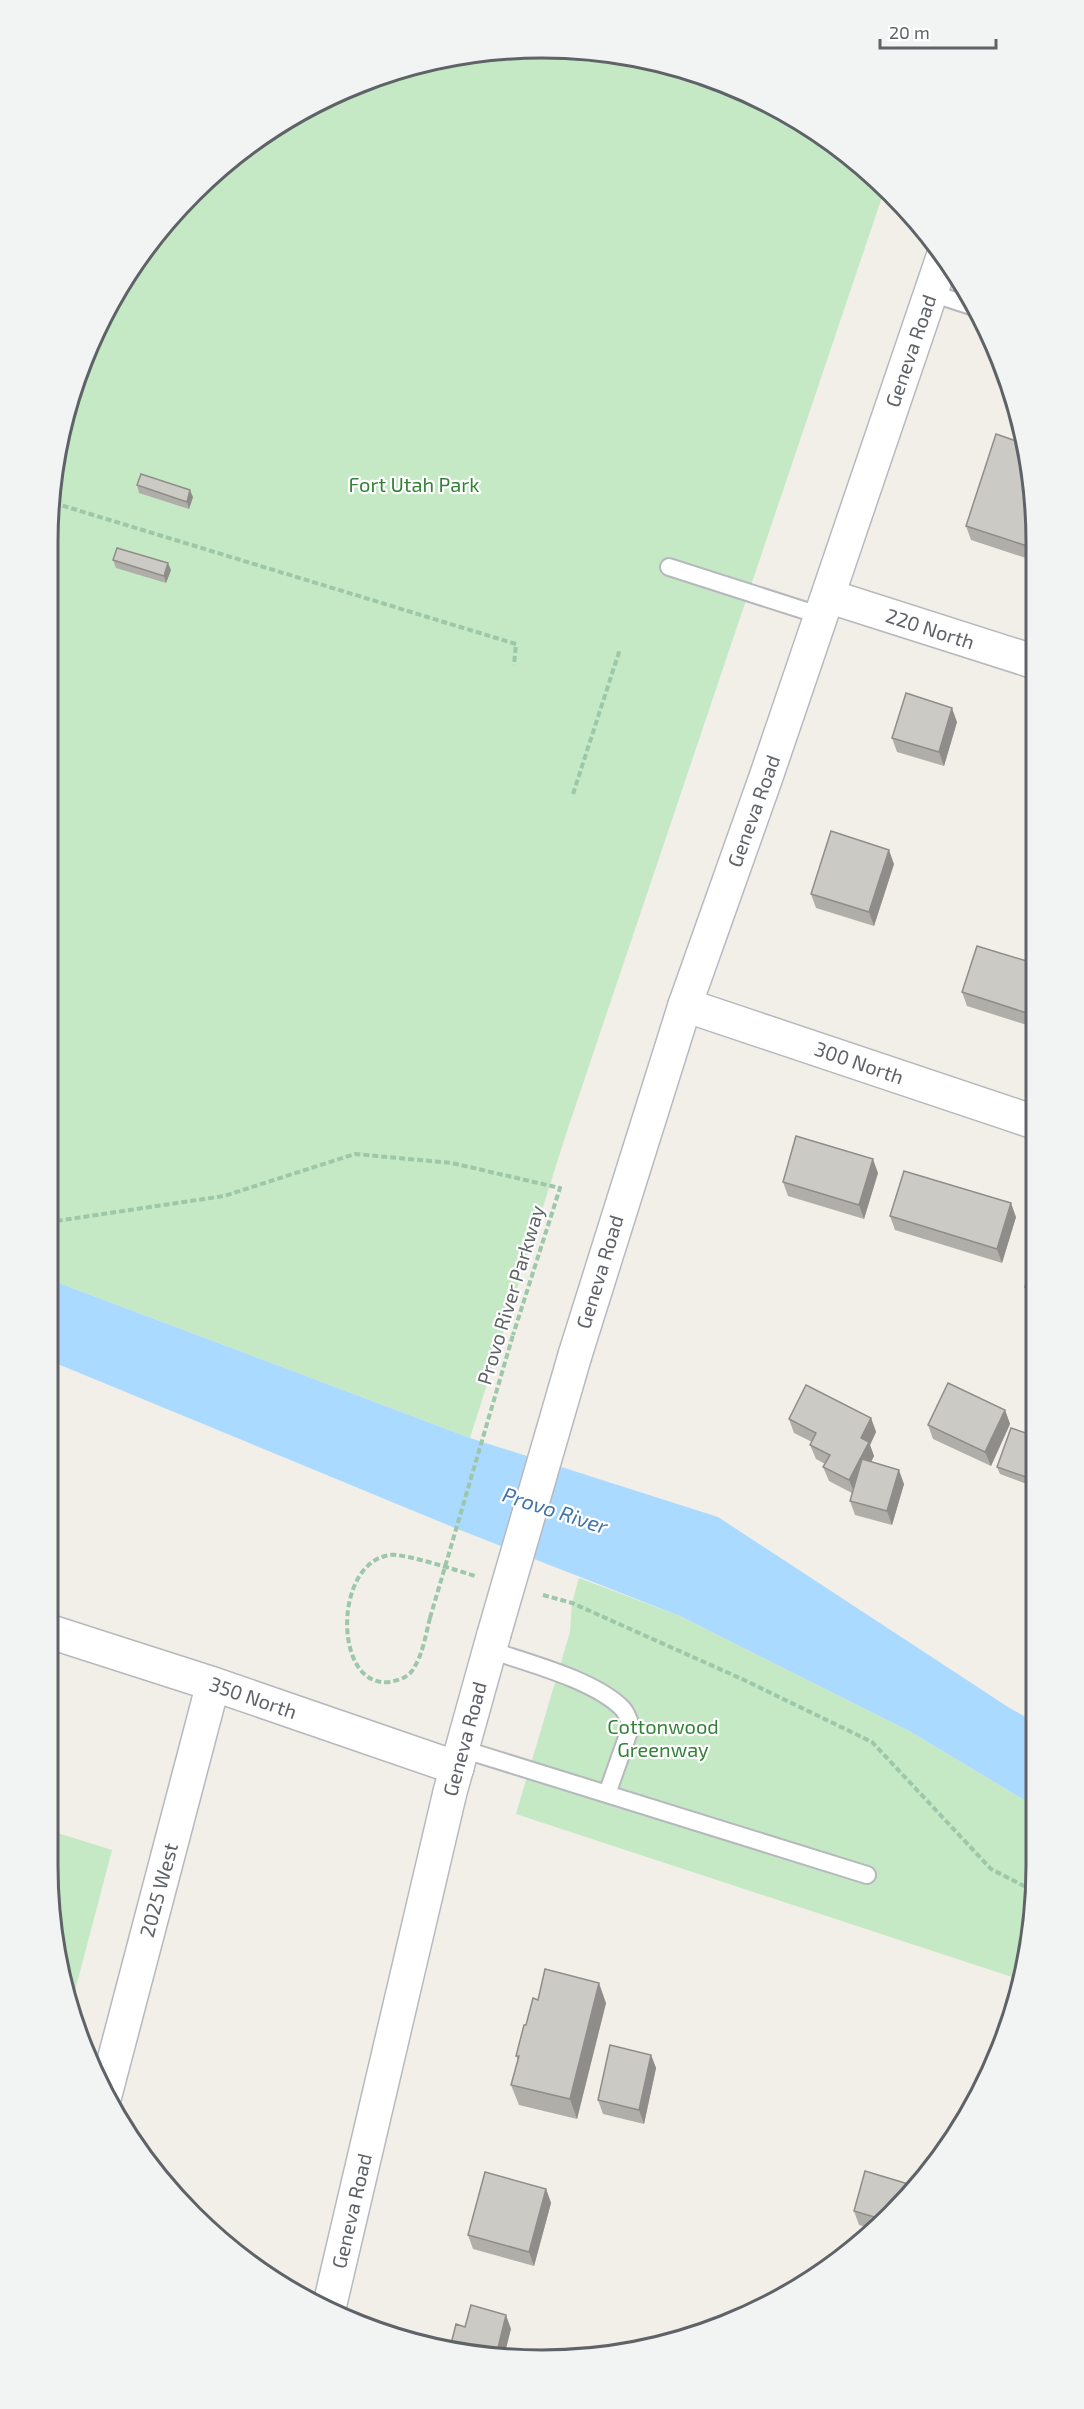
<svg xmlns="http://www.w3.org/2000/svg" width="1084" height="2409" font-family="'Exo 2',sans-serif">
  <rect width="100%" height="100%" fill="#f1efe8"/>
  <path fill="#c5e8c5" d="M510 49 607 52 701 74 842 150 884 191 566 1134 470 1438 48 1279V542L74 383 114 295 171 216 242 150 324 99 414 65Z
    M579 1578 680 1616 911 1732 1036 1807V1867L1018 1979 516 1814 570 1632 572 1603Z
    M48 1830 112 1850 71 2006 48 1867Z"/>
  <path fill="#aadaff" d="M48 1279 470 1438 718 1517 1008 1707 1036 1723V1807L911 1732 680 1616 455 1528 48 1360Z"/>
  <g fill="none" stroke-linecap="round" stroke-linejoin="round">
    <defs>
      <path id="service" d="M931 293 971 306
        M669 567 822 616
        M490 1650C528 1663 595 1680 623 1709 627 1714 629 1720 631 1726L607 1794
        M462 1749 867 1875"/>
      <path id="minor" d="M828 596 1032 661
        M685 1005 1034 1122
        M48 1631 213 1684 457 1768
        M105 2095 213 1684"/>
      <path id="secondary" d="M575 1355 685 1005 766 777 943 257
        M329 2308 450 1792 494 1634"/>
    </defs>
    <use href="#service" stroke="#b5b8bc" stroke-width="20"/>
    <use href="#minor" stroke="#b5b8bc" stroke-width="36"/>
    <use href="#secondary" stroke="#b6babf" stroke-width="36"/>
    <path stroke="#9cc7a9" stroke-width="4" stroke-dasharray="6 3" stroke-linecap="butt" d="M54 503 516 644 514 665
      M573 794 620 649
      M48 1219 56 1221 224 1196 355 1154 452 1163 560 1188 513 1335
      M543 1595 572 1603 742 1679 872 1742 991 1869 1032 1890
      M430 1618C426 1633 423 1653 415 1666 410 1677 400 1680 389 1682 333 1688 333 1562 390 1555 404 1553 459 1571 475 1576"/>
    <use href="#service" stroke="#fff" stroke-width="16"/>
    <use href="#minor" stroke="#fff" stroke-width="33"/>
    <use href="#secondary" stroke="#fff" stroke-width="33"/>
    <defs>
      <path id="secondary-bridge" d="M494 1634 575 1355"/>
    </defs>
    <use href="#secondary-bridge" stroke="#b6babf" stroke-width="36" stroke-linecap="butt"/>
    <path stroke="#9cc7a9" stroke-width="4" stroke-dasharray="6 3" stroke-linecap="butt" d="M430 1618 513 1335"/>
    <use href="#secondary-bridge" stroke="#fff" stroke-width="33"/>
  </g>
  <path fill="#afaea9" d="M1032 477V560L971 540 966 526Z
    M137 485 193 497 189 509 139 493Z
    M113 560 171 570 166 583 116 568Z
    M957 722 944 766 897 752 892 738Z
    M894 864 874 926 816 908 811 894Z
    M1033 963V1027L967 1006 962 992Z
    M878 1173 864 1219 788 1196 783 1182Z
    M890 1216 1016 1217 1002 1263 895 1230Z
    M1034 1256V1307H1032L1025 1287Z
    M1005 1410 1010 1424 991 1466 933 1439 928 1425Z
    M871 1418 876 1432 870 1445 874 1456 871 1462 904 1484 892 1525 855 1515 850 1501 852 1493 829 1481 823 1467 825 1464 816 1459 810 1445 812 1442 794 1433 789 1419Z
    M1035 1436V1487L1000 1474 997 1467Z
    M538 2000 606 2003 577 2119 519 2105 511 2085 518 2060 516 2056 526 2025Z
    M651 2055 656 2068 644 2124 603 2114 598 2100Z
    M546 2189 551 2203 534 2266 473 2249 468 2235Z
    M914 2192 870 2228 859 2225 854 2211Z"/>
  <path fill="#8f8d8a" d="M190 490 193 497 189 509 187 502Z
    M1032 531V560L1027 546Z
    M168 563 171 570 166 583 164 576Z
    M952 708 957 722 944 766 939 752Z
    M889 850 894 864 874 926 869 912Z
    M873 1159 878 1173 864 1219 859 1205Z
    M1011 1203 1016 1217 1002 1263 997 1249Z
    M1005 1410 1010 1424 991 1466 985 1452Z
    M871 1418 876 1432 870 1445 874 1456 855 1494 849 1480 861 1438Z
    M899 1470 904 1484 892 1525 887 1511Z
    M599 1983 606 2003 577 2119 570 2099Z
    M651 2055 656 2068 644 2124 639 2110Z
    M546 2189 551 2203 534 2266 529 2252Z
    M506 2315 511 2329 504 2357 496 2356Z"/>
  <path fill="#cccac5" stroke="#8f8d8a" stroke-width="1.5" d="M996 434 1022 443 1032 477V531L1027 546 966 526Z
    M141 474 190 490 187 502 137 485Z
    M117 548 168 563 164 576 113 560Z
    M906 693 952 708 939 752 892 738Z
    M831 831 889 850 869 912 811 894Z
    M977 946 1033 963V1015L962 992Z
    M796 1136 873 1159 859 1205 783 1182Z
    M904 1171 1011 1203 997 1249 890 1216Z
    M1034 1256V1290L1025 1287Z
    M948 1383 1005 1410 985 1452 928 1425Z
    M806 1385 871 1418 861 1438 869 1442 849 1480 823 1467 830 1455 810 1445 816 1433 789 1419Z
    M1011 1428 1035 1436V1480L997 1467Z
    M862 1459 899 1470 887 1511 850 1501Z
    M545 1969 599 1983 570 2099 511 2085 519 2056H516L524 2025H526L533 1998 538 2000Z
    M610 2045 651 2055 639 2110 598 2100Z
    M865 2171 918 2187 914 2192 881 2219 854 2211Z
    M485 2172 546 2189 529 2252 468 2235Z
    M471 2305 506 2315 496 2356 449 2352 456 2324 465 2327Z"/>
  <g text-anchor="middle" stroke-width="4.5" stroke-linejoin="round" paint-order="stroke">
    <g font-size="20" fill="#5f6368" stroke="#fff">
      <text transform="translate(911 351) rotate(-71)" y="7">Geneva Road</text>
      <text transform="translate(930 629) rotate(18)" y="7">220 North</text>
      <text transform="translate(754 811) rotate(-70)" y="7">Geneva Road</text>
      <text transform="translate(859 1063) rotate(19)" y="7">300 North</text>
      <text transform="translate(600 1272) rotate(-73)" y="7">Geneva Road</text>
      <text transform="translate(511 1295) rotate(-73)" y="7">Provo River Parkway</text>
      <text transform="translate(253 1698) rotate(19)" y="7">350 North</text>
      <text transform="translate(465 1739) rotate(-75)" y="7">Geneva Road</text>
      <text transform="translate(159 1890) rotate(-75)" y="7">2025 West</text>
      <text transform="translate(352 2211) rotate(-77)" y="7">Geneva Road</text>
    </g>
    <g font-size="20" fill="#348238" stroke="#fff">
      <text x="414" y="492">Fort Utah Park</text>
      <text x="663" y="1734">Cottonwood<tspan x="663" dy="23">Greenway</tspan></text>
    </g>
    <g font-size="21" font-style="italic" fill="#4174aa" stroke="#fff">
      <text transform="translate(555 1511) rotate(18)" y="7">Provo River</text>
    </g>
  </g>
  <path d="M0 0H1084V2409H0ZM542 58H542A484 484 0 0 1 1026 542V1866A484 484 0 0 1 542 2350H542A484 484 0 0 1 58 1866V542A484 484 0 0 1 542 58Z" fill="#f2f3f3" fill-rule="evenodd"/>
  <path fill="none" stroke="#5f6368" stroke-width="3" d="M542 58H542A484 484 0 0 1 1026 542V1866A484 484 0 0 1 542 2350H542A484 484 0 0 1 58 1866V542A484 484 0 0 1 542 58Z"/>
  <path d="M880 39v9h116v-9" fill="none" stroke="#5f6368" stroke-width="3"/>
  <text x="889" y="39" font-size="18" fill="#5f6368" stroke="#ffffff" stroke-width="4.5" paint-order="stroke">20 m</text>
</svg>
